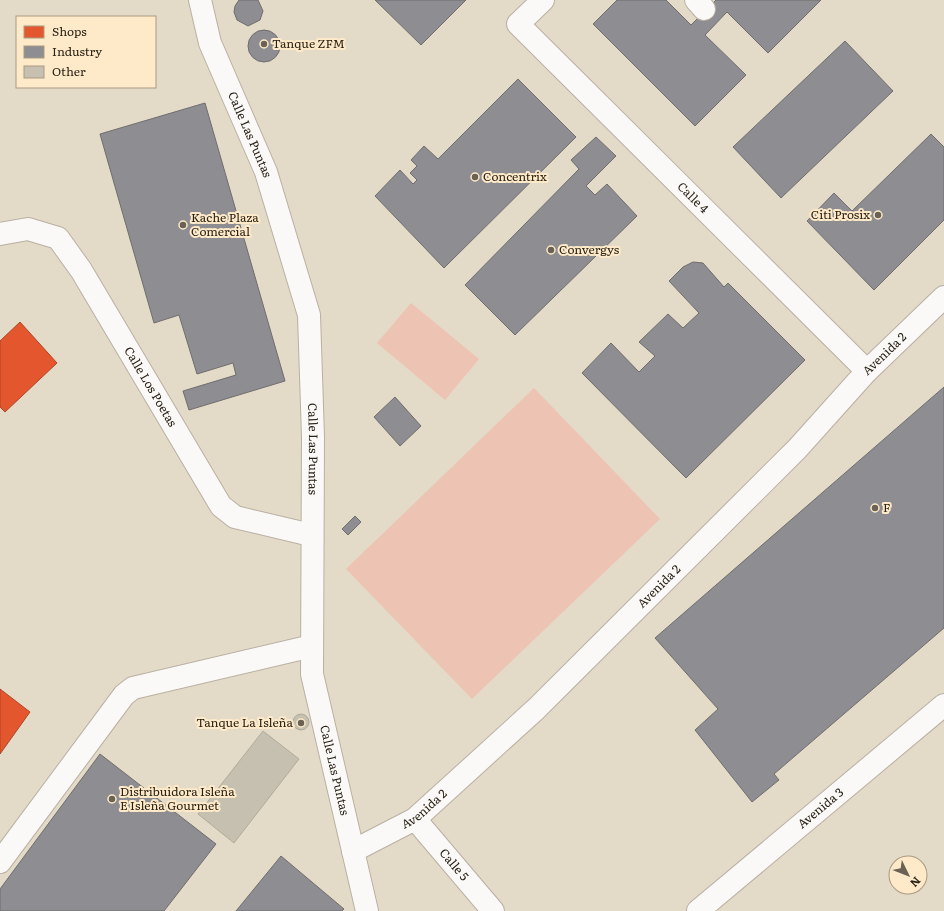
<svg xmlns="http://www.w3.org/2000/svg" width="944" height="911" font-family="Literata,serif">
  <rect width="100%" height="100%" fill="#e4dac8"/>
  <path fill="#edc3b3" d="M411 303 479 359 445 400 377 343Z
    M534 388 660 519 472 699 346 569Z"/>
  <path fill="#e4572e" stroke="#ac4727" d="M20 322 57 363 5 412 0 407V341Z
    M0 689 30 712 0 754Z"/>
  <path fill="#8d8d92" stroke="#6f6d6d" d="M239 0H258L263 11 260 20 248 26 237 20 234 12 235 6Z
    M375 0H466L421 45Z
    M617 0H666L691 25 716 0H821L768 53 727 12 705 35 746 75 695 126 593 24Z
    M248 46a16 16 0 1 1 32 0a16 16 0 1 1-32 0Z
    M845 41 893 91 781 198 733 147Z
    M518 79 576 137 444 268 375 196 400 170 413 184 417 180 410 173 417 166 411 160 424 146 438 159Z
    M205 103 285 381 189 410 183 391 236 375 233 363 197 374 179 315 154 323 100 134Z
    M931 134 944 147V220L874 290 807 221 834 193 852 211Z
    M596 137 616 156 586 186 595 195 607 184 637 216 515 335 465 285 579 169 571 160Z
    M693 262 703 263 724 287 728 283 805 360 686 478 582 373 611 343 639 372 655 356 639 342 668 314 683 328 699 313 669 281 683 267Z
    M944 387V628L774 774 779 780 752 802 695 730 718 709 655 638Z
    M395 397 421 426 400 446 374 417Z
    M355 516 361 522 348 535 342 529Z
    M100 754 216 844 164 911H0V889Z
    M281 856 344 909 342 911H236Z"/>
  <path fill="#c5c0b0" stroke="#b0ab9c" d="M293 722a8 8 0 1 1 16 0a8 8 0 1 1-16 0Z
    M263 731 299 759 234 843 198 814Z"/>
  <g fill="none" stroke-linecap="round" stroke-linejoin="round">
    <defs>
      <g id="minor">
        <path id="s1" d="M200 0 210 43 266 172 309 315 313 437 312 674 367 911"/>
        <path id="s2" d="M543 0 518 24 867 371"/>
        <path d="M696 0 704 9"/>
        <path id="s3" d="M0 234 28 229 58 238 81 270 221 506 235 517 311 535"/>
        <path id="s4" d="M415 819 493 911"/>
        <path id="s5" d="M353 851 415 819 536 709 797 449 867 371 944 297"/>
        <path d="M0 862 124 695 133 688 312 646"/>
        <path id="s6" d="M698 911 944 705"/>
      </g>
    </defs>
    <use href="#minor" stroke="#b9b0a3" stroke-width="24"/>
    <use href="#minor" stroke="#fbf9f7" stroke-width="22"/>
  </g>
  <g fill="#6a6254" stroke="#feeac9" stroke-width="1.5">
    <circle cx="264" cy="44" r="4"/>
    <circle cx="475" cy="177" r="4"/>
    <circle cx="878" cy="215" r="4"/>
    <circle cx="183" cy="225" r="4"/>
    <circle cx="551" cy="250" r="4"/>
    <circle cx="875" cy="508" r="4"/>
    <circle cx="301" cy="723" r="4"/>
    <circle cx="112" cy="799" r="4"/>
  </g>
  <g text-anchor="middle" stroke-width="4" stroke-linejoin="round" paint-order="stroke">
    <g font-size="12" fill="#292216" stroke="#feeac9" text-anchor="start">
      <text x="272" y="48">Tanque ZFM</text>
      <text x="483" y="181">Concentrix</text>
      <text x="870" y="219" text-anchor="end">Citi Prosix</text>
      <text x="191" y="222">Kache Plaza<tspan x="191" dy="14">Comercial</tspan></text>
      <text x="559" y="254">Convergys</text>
      <text x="883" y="512">F</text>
      <text x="293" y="727" text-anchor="end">Tanque La Isleña</text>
      <text x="120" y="796">Distribuidora Isleña<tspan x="120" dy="14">E Isleña Gourmet</tspan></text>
    </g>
    <g font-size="12" fill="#292216" stroke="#feeac9">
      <text dy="4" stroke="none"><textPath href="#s1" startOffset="144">Calle Las Puntas</textPath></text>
      <text dy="4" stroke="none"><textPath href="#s2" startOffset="281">Calle 4</textPath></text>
      <text dy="4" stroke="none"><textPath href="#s5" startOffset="731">Avenida 2</textPath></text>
      <text dy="4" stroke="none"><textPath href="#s3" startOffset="235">Calle Los Poetas</textPath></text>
      <text dy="4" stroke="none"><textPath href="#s1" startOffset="468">Calle Las Puntas</textPath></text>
      <text dy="4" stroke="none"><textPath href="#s5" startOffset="407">Avenida 2</textPath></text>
      <text dy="4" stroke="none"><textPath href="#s1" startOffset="792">Calle Las Puntas</textPath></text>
      <text dy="4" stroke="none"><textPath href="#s5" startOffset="83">Avenida 2</textPath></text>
      <text dy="4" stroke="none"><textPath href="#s6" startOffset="160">Avenida 3</textPath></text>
      <text dy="4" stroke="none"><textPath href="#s4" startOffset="60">Calle 5</textPath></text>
    </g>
  </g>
  <rect x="16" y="16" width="140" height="72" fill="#feeac9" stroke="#a99a81"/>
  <rect x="24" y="26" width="20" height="12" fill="#e4572e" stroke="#a99a81"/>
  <text x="52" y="36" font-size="12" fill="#292216">Shops</text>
  <rect x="24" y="46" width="20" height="12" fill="#8d8d92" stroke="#a99a81"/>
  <text x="52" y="56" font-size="12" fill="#292216">Industry</text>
  <rect x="24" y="66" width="20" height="12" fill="#c5c0b0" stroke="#a99a81"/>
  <text x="52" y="76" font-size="12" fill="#292216">Other</text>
  <g transform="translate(908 875) rotate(133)"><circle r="19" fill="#feeac9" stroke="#a99a81"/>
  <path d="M0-3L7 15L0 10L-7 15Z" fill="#6a6254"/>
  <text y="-6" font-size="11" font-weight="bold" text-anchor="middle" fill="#292216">N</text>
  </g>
</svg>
